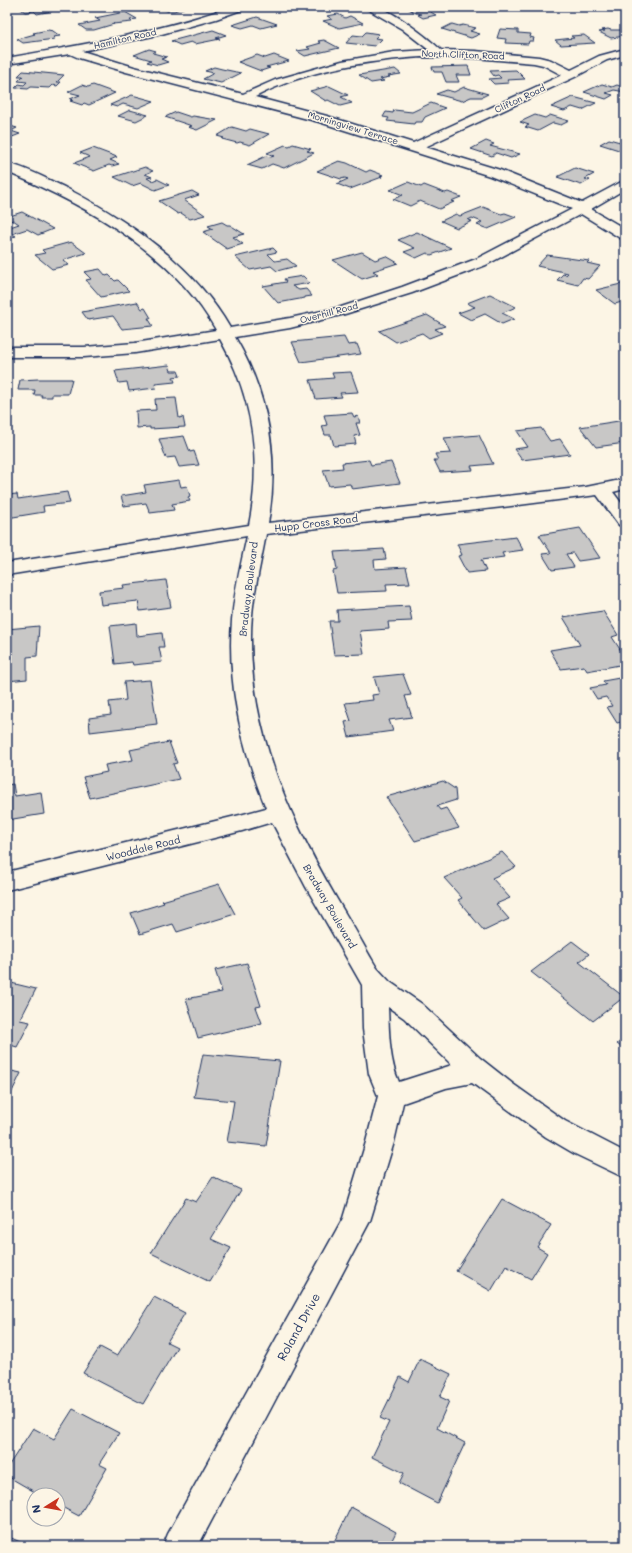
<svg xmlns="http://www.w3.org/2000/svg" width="632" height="1553" font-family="Mali,sans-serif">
  <rect width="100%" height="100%" fill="#fcf5e5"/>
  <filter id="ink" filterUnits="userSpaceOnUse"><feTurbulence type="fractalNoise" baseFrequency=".025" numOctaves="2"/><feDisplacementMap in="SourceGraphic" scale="8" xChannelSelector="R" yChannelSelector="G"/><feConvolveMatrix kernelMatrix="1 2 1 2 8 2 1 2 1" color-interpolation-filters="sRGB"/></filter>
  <g filter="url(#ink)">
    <path fill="#c8c7c6" stroke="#1b2f5e" d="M18 7H46L52 11 37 14 34 11 25 12Z
      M160 7H186L174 11H167Z
      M288 7H326L327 10 290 11Z
      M414 7H437L441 9 429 11 436 15 423 18 418 15 421 14 416 13 407 8Z
      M125 12 137 19 130 20 132 22 113 24H114L94 30H86L79 25 100 21 95 18Z
      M338 14 345 18 350 16 363 23 339 28 323 21 332 19 327 16Z
      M257 17 277 24 261 28 253 25 242 28 232 25Z
      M452 24 459 26 463 25 476 28 470 31 480 34 471 38 442 29Z
      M500 29 518 30V33L531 34 530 37 534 38 533 41H529L528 44 505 43 506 39 497 38Z
      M608 29 611 30H625V36L611 38 599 32 605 31 602 30Z
      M48 30 53 31 60 36 53 37 55 39 23 43 17 39 35 34 33 33Z
      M213 30 226 35 216 38 220 39 195 44 191 42 180 45 171 41Z
      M366 32 379 34 375 38 382 39 375 46 346 43 353 35 362 36Z
      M584 35 595 43 561 45 555 40 574 38 571 36Z
      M324 40 339 48 305 56 297 51 310 49 307 47 321 43 318 41Z
      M149 49 156 51 153 53 167 57 161 59 168 62 158 65 147 62 151 60 134 55Z
      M257 55 265 58 274 55 289 61 266 67 270 68 261 71 238 62Z
      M468 66 471 75H456L459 82H446L442 72H434L432 67Z
      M214 67 222 69 241 73 221 83 203 79 214 73 205 71Z
      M395 69 401 74 388 76 390 77 380 79 384 81 371 83 359 75Z
      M516 70 525 79 507 80 509 83 494 84 489 79 501 78 498 75 494 76 490 71Z
      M23 71 64 75 57 82H61L57 86 53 85 50 88 31 87 28 89 15 88 19 84 24 85 27 82 18 81 23 76H18Z
      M602 84 612 87 617 85 625 88V92L614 90 606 93 613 95 606 99 584 92Z
      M82 85 88 87 93 85 115 93 89 105 84 103 82 105 70 101 73 100 70 99 80 95 68 92Z
      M329 86 348 95 341 97 352 103 340 106 328 100 326 101 310 91Z
      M464 87 488 94 482 97H471L462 101 436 94 447 90 454 92Z
      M132 95 154 101 138 108 123 104 117 107 110 105Z
      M573 97 596 103 582 110 572 107 564 111 551 107Z
      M431 103 445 108 425 117 422 122H415L414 124 387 121 389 118 383 117 386 112 393 113 394 110 412 112Z
      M130 110 148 115 136 121 118 116Z
      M176 112 191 117 193 116 217 120 197 130 188 127 192 126 165 117Z
      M535 115 545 118 550 115 569 121 561 125 553 123 538 131 525 127 529 125 520 122Z
      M7 125 17 128 11 131 20 134 7 139Z
      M232 127 246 131 250 129 269 134 250 145 240 142 237 143 222 139 224 138 217 136Z
      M625 136V152L600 144 609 139 620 142 625 140 621 138Z
      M486 141 494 144 490 146 520 154 511 158 496 153 492 156 471 149Z
      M293 144 311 149 307 151 314 153 284 168 272 164 262 169 247 165 266 156 271 157 274 156 267 153 285 145 289 146Z
      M93 148 117 157 110 160 119 164 112 166 109 165 94 171 74 163 90 157 80 153Z
      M339 161 347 163 366 172 370 170 383 175 380 176 382 177 350 189 337 184 348 179 345 178 341 179 317 171Z
      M145 167 153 171 145 174 152 177 147 178 152 181 157 179 169 185 155 190 141 183 132 186 114 177Z
      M575 168 594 174 585 179 590 180 581 185 557 177Z
      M408 182 421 187 424 185 445 193 448 192 461 197 451 201 454 202 439 209 420 201 410 206 393 199 403 195 390 190Z
      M192 191 199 195 184 200 205 215 190 219 181 213 178 214 159 201Z
      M483 207 501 214 505 213 516 217 488 229 477 225 482 222 472 218 468 220 472 221 457 228 441 221 456 214 460 216Z
      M22 212 53 229 38 235 27 229 12 234 16 236 7 239V228L19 224 13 220 7 222V217Z
      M222 222 227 225H230L244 234 233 237 243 244 227 249 203 232 213 229 208 226Z
      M417 232 451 248 431 255 427 253 416 258 404 252 415 248 398 240Z
      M71 242 86 253 63 260 69 265 52 269 35 255 45 253 42 250Z
      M273 248 277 252 268 254 275 261 287 259 296 266 277 271 271 266 250 270 235 257Z
      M362 252 375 260 386 256 398 263 373 271 378 274 362 279 333 260Z
      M547 255 589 261 587 263 600 266 588 279 583 278 578 285 557 280 563 274 566 275 568 273 537 266Z
      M100 269 106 276 109 275 115 281 118 280 129 291 101 297 86 280 91 279 84 272Z
      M303 276 310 283 292 286 299 290 306 289 312 296 305 297V298L278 303 263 286 286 282 284 279Z
      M625 283V301L615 304 596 290Z
      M490 294 516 307 502 313 514 319 502 324 485 314 471 320 458 313 475 307 467 303Z
      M137 302 142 309 145 308 151 318H148L153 326 122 329 113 316 88 320 82 312Z
      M427 315 445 326 435 329 442 333 429 338 422 333 396 342 379 331Z
      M344 337 348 345 357 344 361 354 301 362 292 342Z
      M169 365 171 371H178L180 376 173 377 175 382 155 384 156 388 129 391 127 382 119 383 115 371Z
      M351 372 358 392 340 393 342 397 316 399 310 380 334 378 332 373Z
      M38 379H72L68 394H52V397H41L42 395H34L35 390H18L20 380Z
      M176 398 179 418 183 417 185 427 150 429V427L137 428 136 411 156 410 155 399Z
      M352 413 354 417 358 416 360 423H356L360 435 354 436 356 444 334 446 331 435H325L322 426 327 425 324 415Z
      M625 420V443L596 447 580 427Z
      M541 428 550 441 560 439 570 454 522 460 514 449 528 447 517 431Z
      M479 435 493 464 471 466 473 470 440 472 434 460H438L435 454 451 453 444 438Z
      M184 436 190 452 194 451 199 465 179 467 175 457 166 458 159 439Z
      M369 460 371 465 391 462 400 483 352 489 350 484 329 486 323 470 343 468 342 463Z
      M179 480 181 487 187 486 190 496 188 497 190 501 172 504 174 510 150 513 146 503 124 506 121 496 146 492 144 485Z
      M67 492 70 503 43 506 44 512 7 518V495L17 494 18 499Z
      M580 528 600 558 578 561 573 553 566 554 574 567 552 570 542 554 551 553 539 535Z
      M516 537 523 550 502 553 504 557 481 560 486 571 467 573 458 556 462 555 457 544Z
      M384 549 386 559 374 560 375 569 406 567 410 583 386 584 387 591 337 593 333 571 337 570 334 552Z
      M166 580 171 607 140 611 138 601 101 605 99 591 124 588 123 585Z
      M409 606 412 621 388 622 389 629 360 631 364 654 334 655 329 621H338L337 610Z
      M603 611 618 635 612 637 625 657V664L587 671 584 666 561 669 550 650 580 645 563 617Z
      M136 623 137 636 162 633 164 647H159L162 662 133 665 132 662 115 664 110 626Z
      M39 626 37 656 27 657V679L7 681V629Z
      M403 674 411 695 405 696 412 717 389 720 393 731 349 737 345 722 351 721 345 703 373 700 372 695 379 694 374 677Z
      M625 677V721L617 723 607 707 612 706 606 697 597 699 590 688 606 685 603 681Z
      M150 680 157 724 90 732 89 718 111 715 109 702 126 700 124 682Z
      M169 742 177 763 173 764 179 779 90 798 83 777 107 772 105 765 133 760 130 750Z
      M443 781 455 789 456 800 437 806 440 810 446 808 459 828 415 841 386 797Z
      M13 784 15 796 41 792 44 814 7 820V785Z
      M502 852 516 867 492 878 510 898 496 904 509 919 484 931 458 900 462 898 444 878Z
      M219 884 235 914 177 932 173 924 140 934 131 913 164 903 162 901Z
      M572 941 589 954 579 962 624 997 593 1021 531 972Z
      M247 963 261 1006 256 1007 262 1023 198 1038 186 999 222 992 215 970Z
      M7 982 36 989 20 1020 30 1022 17 1047 7 1044Z
      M625 1037V1050L617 1044Z
      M203 1054 280 1061 266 1146 227 1142 234 1101 194 1097Z
      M7 1070 21 1073 7 1102Z
      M213 1177 241 1190 211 1239 231 1248 210 1282 151 1253 186 1198 196 1202Z
      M502 1199 551 1225 537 1247 547 1253 531 1279 506 1266 491 1291 456 1271Z
      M154 1297 185 1313 167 1342 177 1347 143 1404 83 1373 100 1347 117 1356Z
      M420 1359 451 1374 440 1397 449 1401 437 1428 465 1443 437 1503 399 1483 404 1473 372 1457 389 1422 380 1418 400 1377 409 1382Z
      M73 1409 119 1433 99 1464 107 1468 79 1516 58 1505V1495H40L7 1476V1468L33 1428 54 1439Z
      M351 1507 396 1532 389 1546H332Z
      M7 1536 29 1546H7Z"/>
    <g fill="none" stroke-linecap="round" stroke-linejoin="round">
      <defs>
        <path id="minor" d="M230 7H245L244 9 216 19 158 35 82 51 134 67 243 94 275 80 342 61 394 52 429 50 402 29 364 7C368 7 372 6 376 7 393 10 428 38 441 50L475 51 539 57 551 60 571 70 599 56 625 49V55L607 60 575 77 425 147 500 170 582 203 625 180V189L591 209 625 229V239L620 238 581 214 486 265 412 293 345 314 290 328 235 337C268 394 280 457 268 523L586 487 625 479V489L613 492 625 508V526L619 525 597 495 503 507 266 534C260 568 251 601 251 636 250 741 296 831 348 918 358 934 367 952 377 968L390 982 422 1004 480 1058 513 1084 565 1121 625 1152V1178L575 1154 546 1137 472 1083 446 1088 403 1103 394 1142 370 1221 198 1546H163L168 1534 343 1218 366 1142 378 1096 369 1074 363 1029 362 985 306 887 272 822 242 831 7 890V872L240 815 266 808C242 749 227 684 232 620 234 592 241 564 247 536L7 575V563L249 525C262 460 253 397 220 339L135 353 84 357H7V347H84L135 343 216 330C173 253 86 205 7 172V163C27 168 47 179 66 188 129 221 194 265 230 328L290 318 341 307 402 287 476 259 572 209 490 176 319 122 126 72 79 58 70 54 7 64V58C82 45 158 32 230 7ZM421 57 475 58 534 63 543 65 562 75 413 143 327 116 255 97C306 70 365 61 421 57ZM388 1007 404 1018 452 1065 399 1082C389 1060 389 1031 388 1007Z"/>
      </defs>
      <use href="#minor" stroke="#1b2f5e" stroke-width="3"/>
      <use href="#minor" fill="#fcf5e5" fill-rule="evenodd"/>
    </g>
  </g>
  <g text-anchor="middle" stroke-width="3" stroke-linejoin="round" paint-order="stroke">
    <g font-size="9" fill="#1b2f5e" stroke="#fcf5e5">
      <text transform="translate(125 39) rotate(-13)" y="3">Hamilton Road</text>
      <text transform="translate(463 55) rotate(2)" y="3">North Clifton Road</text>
      <text transform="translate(520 99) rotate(-25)" y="3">Clifton Road</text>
      <text transform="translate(353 128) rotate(17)" y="3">Morningview Terrace</text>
      <text transform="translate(329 313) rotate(-15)" y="3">Overhill Road</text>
    </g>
    <g font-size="10" fill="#1b2f5e" stroke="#fcf5e5">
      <text transform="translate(316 523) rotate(-7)" y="4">Hupp Cross Road</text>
      <text transform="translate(248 589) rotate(-83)" y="4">Bradway Boulevard</text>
      <text transform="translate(143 848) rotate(-14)" y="4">Wooddale Road</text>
      <text transform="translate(330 906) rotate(60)" y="4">Bradway Boulevard</text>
    </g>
    <g font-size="12" fill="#1b2f5e" stroke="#fcf5e5">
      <text transform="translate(299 1327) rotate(-61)" y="4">Roland Drive</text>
    </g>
  </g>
  <rect width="632" height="1553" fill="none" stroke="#fcf5e5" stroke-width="24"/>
  <rect x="12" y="12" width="608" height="1529" fill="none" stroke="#1b2f5e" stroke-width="1.5" filter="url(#ink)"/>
  <g transform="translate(46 1507) rotate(259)"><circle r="19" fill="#fcf5e5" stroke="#a2a6af"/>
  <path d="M0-3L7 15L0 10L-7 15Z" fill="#c8321e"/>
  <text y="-6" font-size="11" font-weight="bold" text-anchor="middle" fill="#1b2f5e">N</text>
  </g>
</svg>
